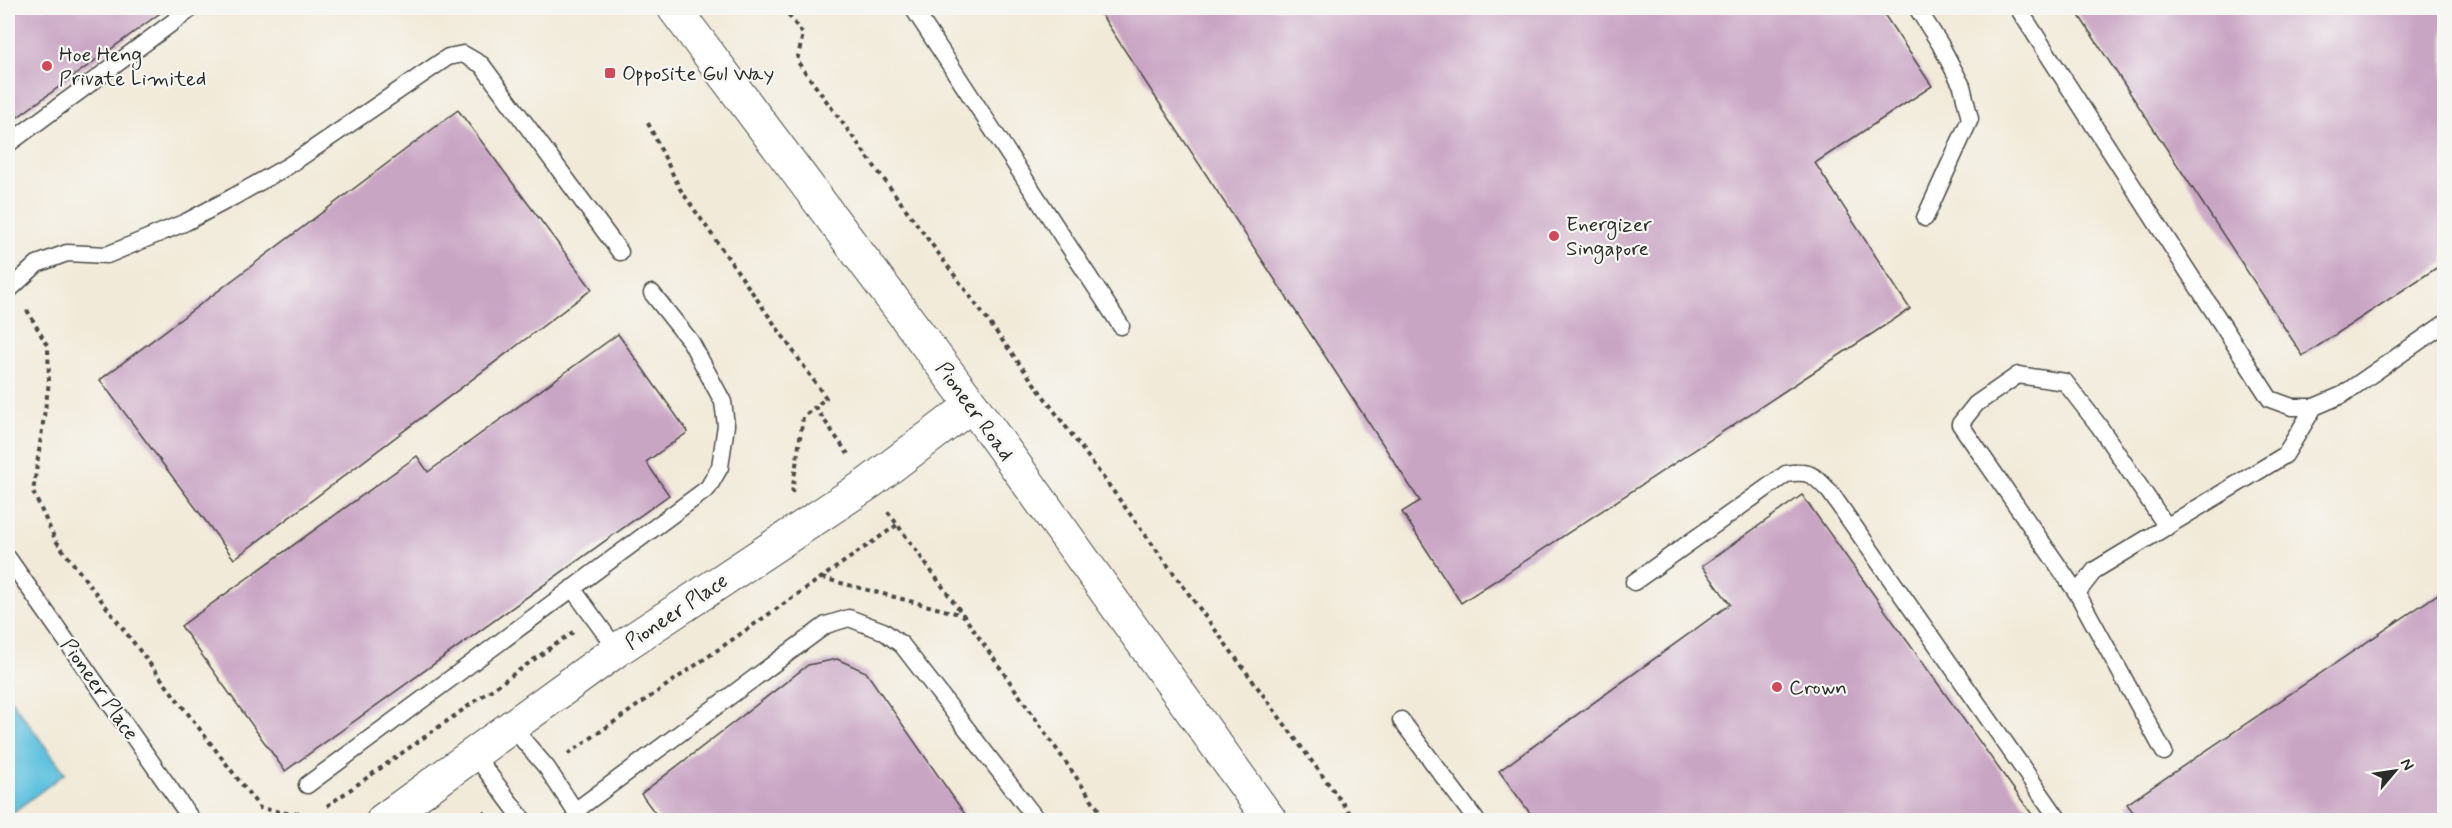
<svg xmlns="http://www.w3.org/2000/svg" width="2452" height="828" font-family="Mynerve,sans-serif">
  <rect width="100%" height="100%" fill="#f6f6f2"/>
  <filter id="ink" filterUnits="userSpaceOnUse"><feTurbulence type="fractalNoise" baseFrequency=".0167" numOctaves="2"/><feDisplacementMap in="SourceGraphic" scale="12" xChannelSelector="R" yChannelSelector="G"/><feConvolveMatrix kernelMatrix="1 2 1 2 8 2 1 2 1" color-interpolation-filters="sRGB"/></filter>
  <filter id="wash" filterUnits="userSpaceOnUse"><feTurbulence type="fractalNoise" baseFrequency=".008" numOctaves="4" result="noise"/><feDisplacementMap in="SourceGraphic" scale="24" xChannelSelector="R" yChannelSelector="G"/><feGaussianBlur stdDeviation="1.35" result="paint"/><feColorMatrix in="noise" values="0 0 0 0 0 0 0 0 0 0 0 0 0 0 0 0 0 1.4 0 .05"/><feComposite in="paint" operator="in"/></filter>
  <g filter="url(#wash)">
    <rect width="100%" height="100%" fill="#f2ead9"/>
    <path fill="#60c2df" stroke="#467685" stroke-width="1.5" d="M8 696 65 773 8 816Z"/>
    <g id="blocks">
      <path fill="#c9a5c4" d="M8 8H167L8 124Z
        M1097 8H1880L1932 86 1815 163 1910 309 1461 603 1402 512 1420 501Z
        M2074 8H2444V263L2303 356Z
        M458 110 592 289 234 559 100 380Z
        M618 334 688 432 646 462 669 495 285 771 181 626 417 456 428 472Z
        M1802 495 2036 820H1535L1499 771 1730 604 1702 566Z
        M2444 590V820H2139L2127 804Z
        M837 659 866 672 969 820H660L641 794 808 665Z"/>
    </g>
  </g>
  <g filter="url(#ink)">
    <use href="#blocks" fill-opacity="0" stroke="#494845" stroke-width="1.5"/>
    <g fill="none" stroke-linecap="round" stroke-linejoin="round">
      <defs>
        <path id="service" d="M913 8 1121 326
          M1917 8 1940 44 1962 86 1970 119 1925 218
          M2018 8 2270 399 2292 407H2314L2342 395 2444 324
          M8 144 192 8
          M8 291 37 264 67 253 107 255 186 222 233 197 288 166 448 57 463 54 482 65 620 252
          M8 558 192 820
          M1634 582 1786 474C1810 470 1814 475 1830 492L2059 820
          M572 588 617 650
          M2077 593 1960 424 1976 404 2018 375 2065 382 2099 426 2167 527
          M1401 720 1476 820
          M512 727 547 768 581 820
          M2164 752 2077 593 2095 570 2285 455 2314 407
          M474 754 523 820
          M307 785 708 488 720 467 726 425 723 402 691 342 652 293
          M575 811 826 625 849 618 883 631 902 645 1037 820"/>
        <path id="minor" d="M383 820 617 650 869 483 972 405"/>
        <path id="primary" d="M674 8 972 405 1270 820"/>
      </defs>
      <use href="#service" stroke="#494845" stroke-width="19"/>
      <use href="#minor" stroke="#494845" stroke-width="35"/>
      <use href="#primary" stroke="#494845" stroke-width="35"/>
      <path stroke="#494845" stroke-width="4" stroke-dasharray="4.5 4.5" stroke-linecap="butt" d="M783 8 803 34 797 61 1355 820
        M648 123 680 189 826 398 815 407 848 454
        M27 310 48 347 49 382 33 492 56 541 260 808 292 814
        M792 493 803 417 815 407
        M888 512 964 616 1106 820
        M822 578 963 615
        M568 754 897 525
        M327 806 573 632
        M291 820 292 814 302 812
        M475 820 486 812"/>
      <use href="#service" stroke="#fff" stroke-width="16"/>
      <use href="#minor" stroke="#fff" stroke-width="33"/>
      <use href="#primary" stroke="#fff" stroke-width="33"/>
    </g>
  </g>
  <g fill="#d1495b" stroke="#f6f6f2" stroke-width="2">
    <circle cx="47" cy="66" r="6"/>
    <rect x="604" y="67" width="12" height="12" rx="3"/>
    <circle cx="1554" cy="236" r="6"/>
    <circle cx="1777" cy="687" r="6"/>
  </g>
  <g text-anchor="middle" stroke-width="4.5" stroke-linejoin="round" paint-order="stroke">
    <g font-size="21" fill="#2b2b2b" stroke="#f6f6f2" text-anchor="start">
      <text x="59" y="61">Hoe Heng<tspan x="59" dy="24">Private Limited</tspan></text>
      <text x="622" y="80">Opposite Gul Way</text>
      <text x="1566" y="231">Energizer<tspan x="1566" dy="24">Singapore</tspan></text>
      <text x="1789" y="694">Crown</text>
    </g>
    <g font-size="21" fill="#2b2b2b" stroke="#f6f6f2">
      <text transform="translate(975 411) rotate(54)" y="7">Pioneer Road</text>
      <text transform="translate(676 611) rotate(-34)" y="7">Pioneer Place</text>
      <text transform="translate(100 689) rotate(55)" y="7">Pioneer Place</text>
    </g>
  </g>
  <rect width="2452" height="828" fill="none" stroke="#f6f6f2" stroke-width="30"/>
  <g transform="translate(2395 771) rotate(61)" stroke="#f6f6f2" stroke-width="4.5" paint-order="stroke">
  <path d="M0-4.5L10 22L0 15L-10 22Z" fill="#2b2b2b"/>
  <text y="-9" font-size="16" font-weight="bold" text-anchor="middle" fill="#2b2b2b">N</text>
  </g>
</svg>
